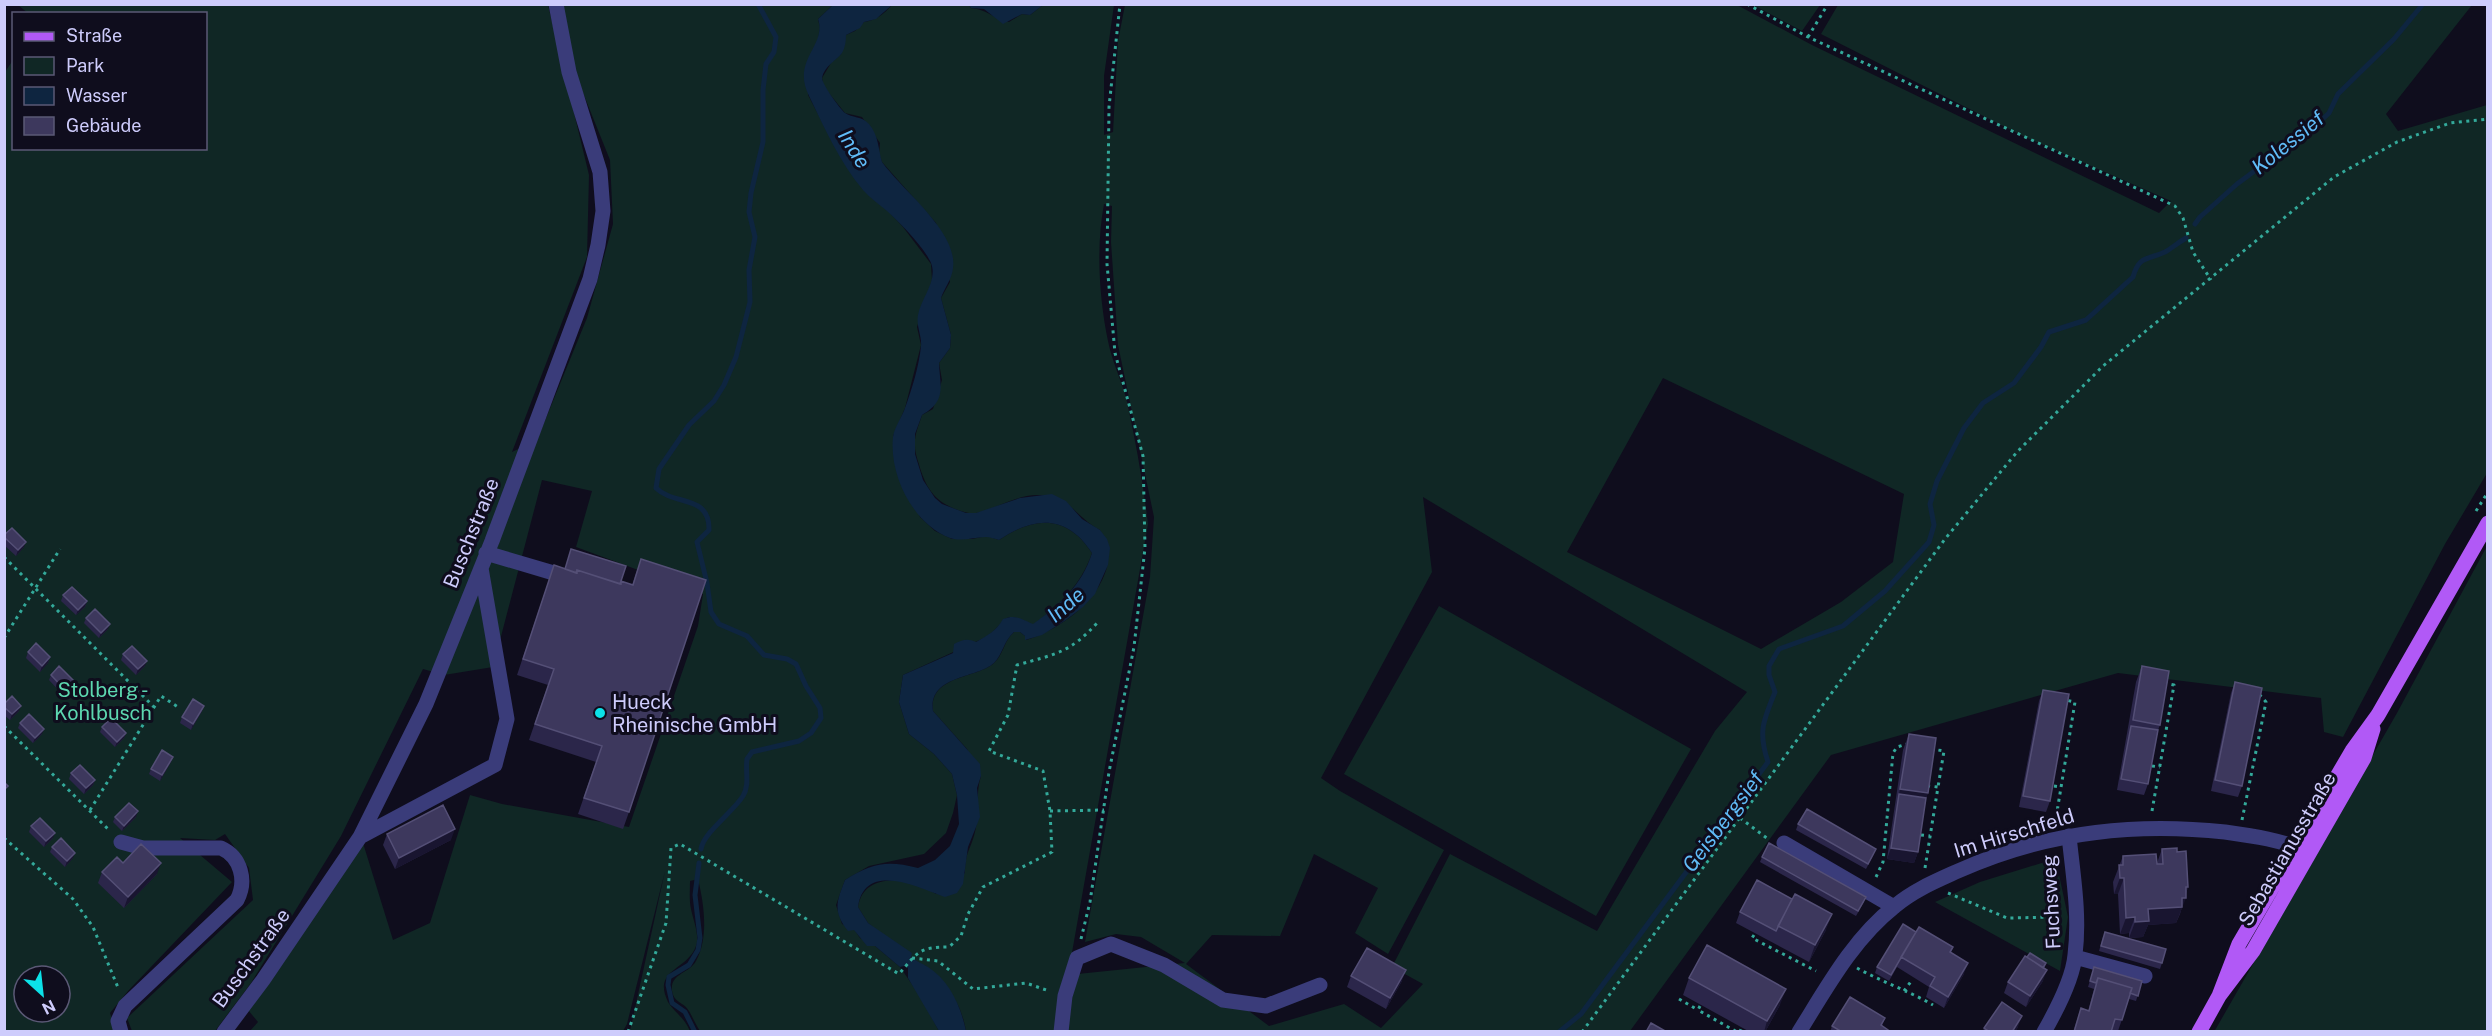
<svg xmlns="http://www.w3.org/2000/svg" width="2492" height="1036" font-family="'Public Sans',sans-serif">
  <rect width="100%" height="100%" fill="#0f0d1d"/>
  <path fill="#102725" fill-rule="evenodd" d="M18 5H548L589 175 587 257 512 452 537 440 587 318 613 224 610 160 575 73 563 5H833L818 19 820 28 808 95 839 154 850 170 903 227 931 264 932 280 917 327 921 345 905 408 893 436 920 517 935 531 952 539H972L987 536 999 540C1034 516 1067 514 1092 553 1081 585 1060 605 1033 625 999 607 1009 623 984 638L903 675 899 702 909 734 934 754 952 774 957 795 953 813 946 833 924 854 869 866 845 880 836 905 842 924 854 929 860 938 875 946 900 967 918 993 939 1031H700C696 1025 693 1018 689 1011 684 1002 674 1003 672 991 670 973 689 974 696 961 709 937 704 904 698 879L690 881C690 890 689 900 691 909 693 920 700 935 696 946 687 971 652 969 668 1002 674 1012 684 1017 690 1031H630L665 871 627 1024 623 1031H250L258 1022 248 1010 363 843 393 940 430 923 470 795 502 804 629 827 698 626 703 594 576 547 592 491 542 480 493 667 444 675 423 669 341 836 251 983 215 1031H132L127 1018 253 900 249 868 225 834 215 840 180 838 232 882 128 991 110 1013 116 1031 5 1032V72L13 60 14 148H206V14H29ZM24 976H60V1012H24Z
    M892 5H969L971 8C986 9 994 19 1009 22L1022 14 1030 15 1043 5H1114L1104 76V135L1113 132 1118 41 1125 5H1737L1812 45 2159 213 2171 201 2025 137 1821 34 1838 5H2472L2386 114 2398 131 2487 105V473L2445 544 2343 737 2324 732 2321 698 2118 673 1831 755 1630 1031H966C960 998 948 990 926 966L920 964 868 923 858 907C864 870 912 878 936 894L965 873C965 852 971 849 975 832 980 813 975 794 981 776L967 749 933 711C929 675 976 679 994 663 1004 654 1003 642 1014 632H1020L1025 636 1026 640C1059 630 1098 602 1107 567 1109 557 1102 540 1100 530 1074 516 1070 495 1038 495 1015 495 995 510 976 513 970 514 964 512 958 510 936 502 927 490 920 468 918 460 915 454 915 446 914 435 919 425 922 415L933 409 942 380 939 363 950 348 951 335 941 298 950 282 936 223 882 162 879 154 880 143 862 117 845 113 824 87 822 78 831 63 841 54 846 35 855 31 864 22C875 21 885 13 892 5ZM1104 204 1112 206 1111 242 1118 345 1154 517 1150 577 1085 942 1116 934 1141 937 1185 963 1068 975 1148 524C1143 482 1136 443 1127 402 1122 381 1112 362 1108 341 1099 298 1096 246 1104 204ZM1663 378 1904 494 1893 562 1841 602 1761 649 1567 552ZM1423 497 1747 692 1715 731 1597 931 1450 854 1392 967 1423 984 1381 1028 1344 1004 1269 1026 1186 964 1212 935 1280 936 1314 854 1378 888 1355 933 1388 954 1444 850 1340 791 1321 778 1432 572Z
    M1753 5 1820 4V5L1802 31Z
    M2487 546V1031L2214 1032 2397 713Z
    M1439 606 1691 749 1596 916 1344 774Z
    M2048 861 2057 865 2068 917 2060 971 1935 902 1980 882Z"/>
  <path fill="#0e2540" d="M833 5H892L876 19 864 22 860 28 846 35C846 41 845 48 842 53 836 61 824 66 822 78 822 84 840 109 845 113 852 118 862 116 869 124 879 136 878 149 882 162 903 191 958 232 953 268 952 279 945 287 941 298L951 335 950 348 939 363C940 386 947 401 922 415L915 434V454L923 480 935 498 942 504 966 513H976L1020 498 1052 494 1066 501 1082 519 1100 530 1107 539 1110 548 1108 565 1095 594 1083 607 1066 620 1042 635 1025 640V636L1020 632H1014C1003 642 1003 654 994 663 976 679 928 675 933 711L980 764 981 776 977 788 980 817 968 847 963 884 957 893 945 897C919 888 865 860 858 907L868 923 912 953 911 957C917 962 922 963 928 967 950 981 961 1007 966 1031H939L908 978V968L904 966 900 967 875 946H867L854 930 848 931C832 911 837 901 845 880 872 863 887 860 918 868L935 860 950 846 959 824 957 795 952 774 934 754 909 734 899 702 903 675 953 653 954 644C962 640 967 638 976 642 988 635 996 631 1003 619 1016 614 1021 619 1033 624 1060 605 1082 585 1092 553 1067 514 1034 516 999 540 995 539 990 537 986 537 974 537 962 542 950 538 913 524 889 475 893 437 894 428 902 417 905 408 912 389 919 366 921 346 922 336 916 326 918 315 921 298 938 281 931 263 924 247 900 223 887 211 879 204 870 198 863 190 840 163 824 127 809 96 791 60 827 46 818 19Z
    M969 5H1043L1030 15 1022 14 1003 24 984 9 971 8Z"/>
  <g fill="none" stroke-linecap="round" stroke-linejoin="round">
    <path stroke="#0e2540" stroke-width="5" d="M2195 224 2200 217 2237 184 2314 127 2329 113 2338 94 2394 39 2423 4
      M701 849C704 832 733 812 743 796 750 784 745 772 747 759L752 752 799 741 811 733 821 718 820 708 806 686 796 664 787 659 764 655 747 636 719 624 711 612 707 583 697 542 709 530C710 494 674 506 656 488L659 469 689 425 714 401 724 385 736 357 750 302 749 270 755 237 749 212 751 193 763 142V90L766 64 774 52 776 37 758 4
      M695 1032 685 1012 672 1003 668 985 669 977 689 965 698 950 700 938 695 895 699 863
      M1559 1032 1581 1014 1768 762C1758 732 1763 721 1775 692L1769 675V666L1779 649 1843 626 1885 591 1929 542 1934 525 1930 504 1937 481 1964 428 1983 403 2014 383 2041 347 2049 332 2086 320 2133 277C2139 255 2148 260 2165 252 2172 248 2179 242 2186 238"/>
    <path stroke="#33a99a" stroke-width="3" stroke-dasharray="3 4.5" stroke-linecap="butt" d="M1747 4 1808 37 2175 206 2183 218 2193 252 2211 280
      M1808 37 1828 4
      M2476 511 2488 492
      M4 557 154 707
      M4 638 60 549
      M4 726 109 830
      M1931 749 1944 751 1938 787
      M2152 766 2160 767
      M2054 786 2061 787
      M90 810 161 696 178 707
      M1050 811 1104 810
      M2152 811 2174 685 2165 683
      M1740 818 1768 839
      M2242 820 2266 702 2259 694
      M2055 824 2075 702 2065 700
      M1921 835 1930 836
      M4 838 73 899 93 927 119 990
      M1925 868 1938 787 1929 786
      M1876 877 1883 862 1893 753 1897 747 1907 744
      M1948 893 2007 918 2060 917
      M1754 935 1752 938 1816 971
      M1081 939 1090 902 1109 772 1134 647 1145 548 1143 456 1115 353 1107 264 1109 107 1120 4
      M912 958 938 961 973 989 1026 983 1049 991
      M1857 968C1882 982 1909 991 1933 1005
      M1904 991 1912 980
      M1679 999 1698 1010
      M1700 1006 1698 1010 1737 1032
      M628 1032 666 923 671 848 680 844 899 974C918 952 919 947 949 947L961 936 968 914 983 887 1052 852 1050 811 1043 771 989 751 1008 715 1017 665C1056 654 1070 653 1098 622
      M1582 1032 1945 539 2017 452 2103 366 2334 177 2397 142 2450 123 2488 119
      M1740 1032 1741 1029"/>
    <path stroke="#3a3c7a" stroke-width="15" d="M486 553 557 574
      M360 837 495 765 507 719 481 568
      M121 842 143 848H221C241 857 247 881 237 900L125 1006 118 1021 121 1032
      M1784 843 1894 907
      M2075 957 2145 976
      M224 1032 263 980 360 837 426 704 492 541 590 279 598 245 603 211 600 172 569 72 556 4
      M1061 1032 1065 996 1077 958 1111 944 1164 965 1223 1000 1266 1006 1320 985
      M1799 1032C1827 987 1853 939 1895 906 1914 890 1936 881 1958 871 2042 833 2134 822 2225 832 2254 836 2282 840 2308 852
      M2044 1032C2056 1011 2073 978 2075 955 2080 915 2073 875 2069 836"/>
    <path stroke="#b159f6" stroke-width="15" d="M2219 996 2239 944 2352 751 2378 715 2488 523
      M2199 1032 2219 996 2253 951 2364 758 2373 729"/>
  </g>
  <path fill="#2b264a" d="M4 535 24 547 16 556 4 545Z
    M641 559 629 812 623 829 578 814 596 762 529 740 548 685 517 675 554 565 620 584 632 585Z
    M63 595 87 601 85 607 76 615 61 601Z
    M86 618 108 629 99 638 84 623Z
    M28 652 50 657 48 663 40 672 26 658Z
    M123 654 145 666 136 675 121 660Z
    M2142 666 2160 725 2158 730 2148 784 2144 795 2117 790 2136 682Z
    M51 675 72 686 63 695 49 680Z
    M2235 682 2242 786 2238 797 2211 791 2231 693Z
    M2043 690 2050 801 2046 812 2019 807 2039 701Z
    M4 704 19 711 10 720 4 715Z
    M202 711 191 730 180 723 182 717Z
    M20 723 42 734 33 743 18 728Z
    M102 727 126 733 124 738 115 747 100 732Z
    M1909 734 1928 793 1926 798 1918 852 1914 863 1887 859 1903 750Z
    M171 762 160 781 149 774 151 769Z
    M71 773 95 780 93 785 84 794 69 779Z
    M115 817H136L122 831 113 822Z
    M1798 824 1874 854 1866 869 1796 830Z
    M31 826 53 838 44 847 29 832Z
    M387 834 451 840 395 869 383 845Z
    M52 847 73 858 65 867 50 852Z
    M2162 849 2177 852 2188 887 2180 914 2176 923 2148 925 2143 937 2129 938V933L2120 934 2118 894H2114L2113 882 2123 856 2157 863Z
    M1762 857 1864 902 1856 916 1760 862Z
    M123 863 157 874 124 908 98 883 102 872Z
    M1740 912 1826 930 1809 962 1736 923Z
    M1916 932 1953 947 1951 953 1964 974 1944 1008 1926 997 1929 987 1897 967 1889 981 1875 973 1877 967Z
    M2103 937 2162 963 2160 969 2099 951Z
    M2046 963 2044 969 2043 981 2026 1007 2004 993 2008 982Z
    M2094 967 2142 981 2136 1001 2129 999 2118 1031 2112 1030 2111 1032H2073L2081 1008 2088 1011 2094 989 2088 987Z
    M1351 976 1402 981 1386 1009 1347 987Z
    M1689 978 1780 1005 1765 1032H1750L1683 995Z
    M1885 1018 1882 1026 1891 1032H1830L1832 1026Z
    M2018 1027 2015 1032H1983L1984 1028Z"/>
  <path fill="#191530" d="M26 542 24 547 16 556 18 550Z
    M87 601 85 607 76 615 78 610Z
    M110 624 108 629 99 638 101 633Z
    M50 657 48 663 40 672 42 666Z
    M147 661 145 666 136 675 138 669Z
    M74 681 72 686 63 695 65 690Z
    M21 706 19 711 10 720 12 714Z
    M204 706 202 711 191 730 193 724Z
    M44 729 42 734 33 743 35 738Z
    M126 733 124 738 115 747 117 742Z
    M173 757 171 762 160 781 162 775Z
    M95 780 93 785 84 794 86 788Z
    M1900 789 1928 793 1922 809 1899 794Z
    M138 811 136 817 122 831 124 826Z
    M455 829 451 840 395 869 399 858Z
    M55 833 53 838 44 847 46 841Z
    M1891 848 1918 852 1914 863 1887 859Z
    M75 853 73 858 65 867 67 861Z
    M161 863 157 874 124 908 128 897Z
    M2120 878H2124L2118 894H2114Z
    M2186 887H2188L2184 898H2186L2176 923 2148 925 2143 937 2129 938 2135 922 2148 909Z
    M1832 914 1826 930 1809 962 1815 945Z
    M2135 917 2129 933 2120 934 2126 918Z
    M1968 963 1964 974 1944 1008 1948 997Z
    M1406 970 1402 981 1386 1009 1390 998Z
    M2047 970 2043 981 2026 1007 2030 996Z
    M1786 989 1780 1005 1765 1032H1764L1767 1021Z
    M2022 1016 2018 1027 2015 1032H2012Z"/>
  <path fill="#3d385d" stroke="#544f76" stroke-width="1.5" d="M12 528 26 542 18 550 4 537V535Z
    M571 549 626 566 620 584 577 570 576 573 565 569Z
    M641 559 706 580 629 812 584 798 602 746 535 724 554 669 523 659 554 565 577 573V570L621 584V581L633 585Z
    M72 587 87 601 78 610 63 595Z
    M95 609 110 624 101 633 86 618Z
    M36 643 50 657 42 666 28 652Z
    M132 646 147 661 138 669 123 654Z
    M59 666 74 681 65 690 51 675Z
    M2142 666 2169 671 2160 725 2133 720Z
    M2235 682 2262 688 2242 786 2215 780Z
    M2043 690 2069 694 2050 801 2023 796Z
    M12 696 21 706 12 714 4 707V704Z
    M193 699 204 706 193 724 182 717Z
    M29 714 44 729 35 738 20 723Z
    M111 718 126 733 117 742 102 727Z
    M2131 726 2158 730 2148 784 2121 779Z
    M1909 734 1936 738 1928 793 1900 789Z
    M162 750 173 757 162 775 151 769Z
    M80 765 95 780 86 788 71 773Z
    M4 782 8 786 4 790Z
    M1899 794 1926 798 1918 852 1891 848Z
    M129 803 138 811 124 826 115 817Z
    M443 805 455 829 399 858 387 834Z
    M1807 809 1876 849 1868 864 1798 824Z
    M40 818 55 833 46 841 31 826Z
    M61 838 75 853 67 861 52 847Z
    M1769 843 1866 897 1858 911 1762 857Z
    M141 844 161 863 128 897 102 872 117 857 123 863Z
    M2177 848V852L2186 851 2188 887H2186V898H2182V907L2148 909 2149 921 2135 922V917L2126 918 2124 878H2120L2119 865H2123V856L2156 854 2157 864H2163L2162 849Z
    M1757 880 1792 899 1776 931 1740 912Z
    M1795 894 1832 914 1815 945 1778 926Z
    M1903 924 1916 932 1891 975 1877 967Z
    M1919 927 1953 947 1950 952 1968 963 1948 997 1930 986 1935 977 1901 957Z
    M2105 932 2166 949 2162 963 2101 946Z
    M1707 945 1786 989 1767 1021 1689 978Z
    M1367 948 1406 970 1390 998 1351 976Z
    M2030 953 2046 963 2043 968 2027 957Z
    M2025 956 2047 970 2030 996 2008 982Z
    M2094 967 2142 981 2138 996 2130 993 2132 988 2098 978 2096 983 2090 981Z
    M2098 978 2132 988 2122 1020 2115 1019 2111 1032H2074L2081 1008 2089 1011Z
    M1850 997 1885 1018 1881 1025 1891 1032H1842L1832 1026Z
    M2002 1002 2022 1016 2012 1032H1990L1984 1028Z
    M1651 1023 1667 1032H1646Z"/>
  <circle fill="#0ce1e8" stroke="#0f0d1d" stroke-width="2" cx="600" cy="713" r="6"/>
  <g text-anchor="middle" stroke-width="6" stroke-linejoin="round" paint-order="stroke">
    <g font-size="20" fill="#ceccfc" stroke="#0f0d1d">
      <text transform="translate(471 533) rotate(-68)" y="7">Buschstraße</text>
      <text transform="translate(2014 833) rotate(-17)" y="7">Im Hirschfeld</text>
      <text transform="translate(2287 849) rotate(-60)" y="7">Sebastianusstraße</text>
      <text transform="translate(2051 902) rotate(-93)" y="7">Fuchsweg</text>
      <text transform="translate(251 958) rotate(-54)" y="7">Buschstraße</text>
    </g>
    <g font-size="20" fill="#5dd7b0" stroke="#0f0d1d">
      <text x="103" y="697">Stolberg -<tspan x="103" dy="23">Kohlbusch</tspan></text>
    </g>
    <g font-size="20" fill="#ceccfc" stroke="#0f0d1d" text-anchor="start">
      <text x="612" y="709">Hueck<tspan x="612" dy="23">Rheinische GmbH</tspan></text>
    </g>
    <g font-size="21" font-style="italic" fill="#60bbf7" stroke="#0f0d1d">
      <text transform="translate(2288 143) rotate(-39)" y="7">Kolessief</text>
      <text transform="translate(854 149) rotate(58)" y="7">Inde</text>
      <text transform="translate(1066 605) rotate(-41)" y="7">Inde</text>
      <text transform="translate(1723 822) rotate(-53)" y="7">Geisbergsief</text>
    </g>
  </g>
  <rect width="2492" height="1036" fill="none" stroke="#ceccfc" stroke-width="12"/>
  <rect x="12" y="12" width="195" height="138" fill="#0f0d1d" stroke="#5b5976" stroke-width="1.5"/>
  <rect x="24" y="32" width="30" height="9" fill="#b159f6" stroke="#5b5976" stroke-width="1.5"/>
  <text x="66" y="42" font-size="18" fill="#ceccfc">Straße</text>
  <rect x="24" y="57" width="30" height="18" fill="#102725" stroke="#5b5976" stroke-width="1.5"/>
  <text x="66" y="72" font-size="18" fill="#ceccfc">Park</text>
  <rect x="24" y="87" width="30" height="18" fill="#0e2540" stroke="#5b5976" stroke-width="1.5"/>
  <text x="66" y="102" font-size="18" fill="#ceccfc">Wasser</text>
  <rect x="24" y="117" width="30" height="18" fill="#3d385d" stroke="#5b5976" stroke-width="1.5"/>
  <text x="66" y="132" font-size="18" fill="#ceccfc">Gebäude</text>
  <g transform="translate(42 994) rotate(153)"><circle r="28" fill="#0f0d1d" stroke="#5b5976" stroke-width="1.5"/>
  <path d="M0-4.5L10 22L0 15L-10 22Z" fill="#0ce1e8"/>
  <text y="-9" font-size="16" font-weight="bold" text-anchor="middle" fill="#ceccfc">N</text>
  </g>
</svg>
